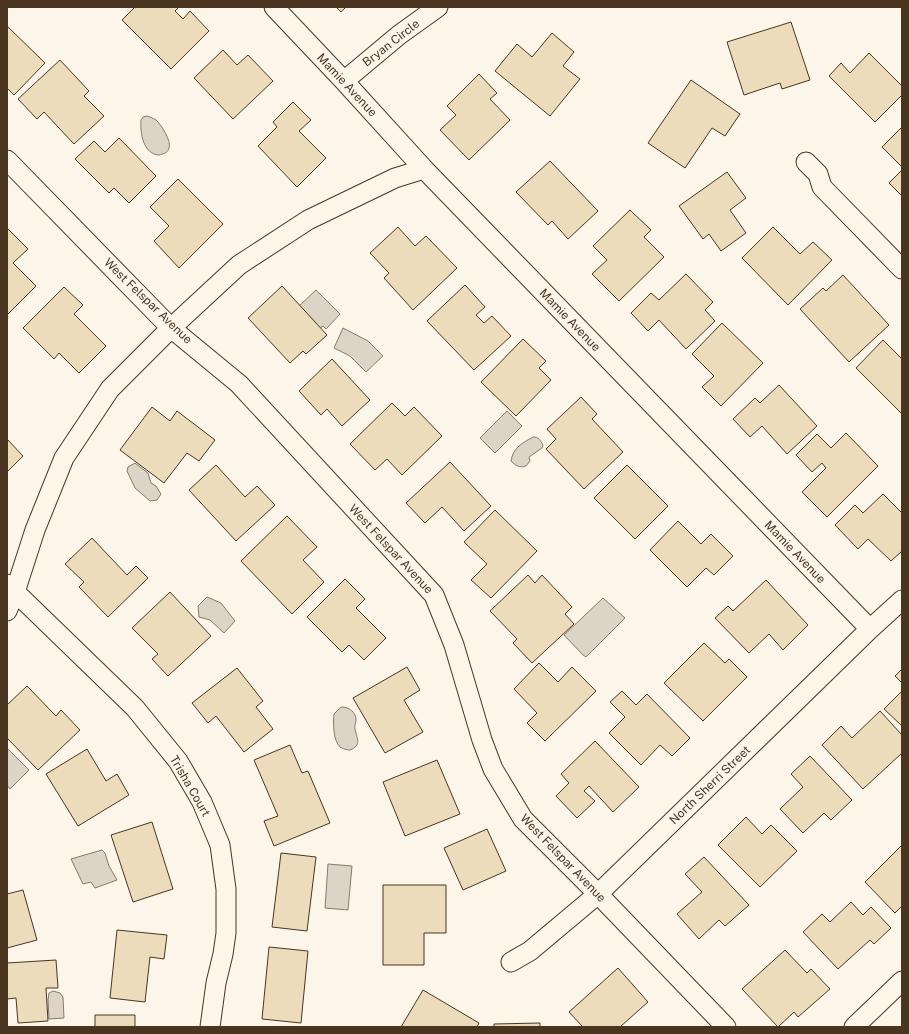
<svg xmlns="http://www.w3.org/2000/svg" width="909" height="1034" font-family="'Public Sans',sans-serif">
  <rect width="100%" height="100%" fill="#fbf6e9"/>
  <path fill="#dcd4c6" stroke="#887966" d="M147 116C150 117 153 118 156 120 161 124 172 142 169 148 168 153 163 154 159 155 143 154 140 133 141 120L143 117Z
    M316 290 340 314 326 329 323 326 319 329 298 307Z
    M343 328 368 341 383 356 366 372 350 356 334 348Z
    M507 411 522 426 495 453 480 438Z
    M533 437C539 437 540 440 543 445L542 448 529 457 530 461 526 466C519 468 516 466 511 461 513 447 523 443 533 437Z
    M135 463 148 473 151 483 156 486 161 494 157 500 150 501 135 488 127 471 128 467Z
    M207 597 221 603 235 621 224 633 210 620 199 617 198 606Z
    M603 598 625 618 586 657 583 655 564 635Z
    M341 707C349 707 356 712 356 720 356 723 354 726 355 729 357 739 362 745 350 750 347 750 343 749 340 747 333 740 333 723 334 714Z
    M7 748 29 770 10 789 7 785Z
    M102 850 105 853 109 866 117 880 95 888 91 882 83 884 71 859Z
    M328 864 352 866 348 910 325 908Z
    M53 991 60 993 63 997 64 1018 49 1019 48 1000 49 993Z"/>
  <path fill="#ecdcbc" stroke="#4a3520" d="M135 7H179L175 11 183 19 190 11 209 31 171 69 122 20Z
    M336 7H346L341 12Z
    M791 22 810 80 782 89 780 83 744 95 727 42Z
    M7 26 45 63 14 95 7 88Z
    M552 33 574 52 563 66 580 79 550 116 495 71 517 44 532 57Z
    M223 50 237 65 248 55 273 81 233 119 194 78Z
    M869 53 902 86V95L875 122 829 76 841 63 850 73Z
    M60 60 89 91 84 96 104 116 74 144 44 112 37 119 18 99Z
    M479 74 497 93 490 99 510 120 469 160 440 130 456 115 447 106Z
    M691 80 740 114 725 136 712 128 685 168 648 143Z
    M293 102 311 120 299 131 326 158 297 187 258 146 277 127 273 122Z
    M902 127V167L882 147Z
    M119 138 156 176 129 203 114 188 109 193 75 159 94 141 105 152Z
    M550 161 598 211 568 239 552 221 548 225 516 192Z
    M902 170V196L889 183Z
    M727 172 746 198 730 210 746 233 721 251 709 234 703 239 679 206Z
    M178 179 223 224 179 268 154 241 169 226 150 207Z
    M630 210 651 230 644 237 664 257 619 301 592 274 607 260 593 246Z
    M398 227 415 246 426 236 457 268 413 310 384 278 389 273 370 253Z
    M773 227 800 254 813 242 832 260 788 305 742 258Z
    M7 228 28 249 13 263 36 286 7 315Z
    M686 274 713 302 705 310 715 321 686 349 659 320 648 331 631 313 651 293 659 300Z
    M843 275 889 325 849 362 800 309 823 288 826 291Z
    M465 285 485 307 476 315 484 323 492 316 511 336 474 370 427 321Z
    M282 286 327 335 306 354 303 351 290 363 248 318Z
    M64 287 83 305 74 314 106 346 79 373 59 353 54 359 23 328Z
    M722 323 763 363 721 406 702 387 714 376 692 354Z
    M523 339 546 361 539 368 551 380 516 416 481 382Z
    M883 340 902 359V414L856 368Z
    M332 359 370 400 342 426 327 409 321 415 299 391Z
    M779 385 817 426 787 454 762 426 750 437 733 419 755 398 760 403Z
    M581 397 597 414 592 419 623 452 584 489 546 449 556 439 547 429Z
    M392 403 405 416 414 407 442 436 402 475 387 459 375 470 350 444Z
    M152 407 170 421 177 411 215 440 199 461 187 453 164 483 120 450Z
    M846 433 878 466 827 517 802 492 826 468 822 463 812 472 796 455 817 434 831 448Z
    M7 439 23 456 7 472Z
    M450 462 491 506 464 531 442 507 425 523 406 503Z
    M216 465 245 497 257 486 275 505 236 541 189 490Z
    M627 465 668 506 635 539 594 498Z
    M883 494 902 513V551L891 561 868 539 858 549 835 525 855 505 863 513Z
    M495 510 537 551 491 598 471 580 487 564 464 542Z
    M287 516 317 547 303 560 324 582 292 614 241 561Z
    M678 521 701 544 711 534 733 556 714 575 706 568 687 587 650 550Z
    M92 538 127 575 136 566 148 578 108 617 79 587 84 582 65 564Z
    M528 575 535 583 542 575 572 607 565 614 574 624 532 663 513 643 517 639 490 611Z
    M345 579 365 599 356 608 386 638 364 660 349 645 342 652 307 617Z
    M766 580 808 625 783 650 769 634 749 653 715 618 728 606 733 611Z
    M170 592 211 636 168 676 152 659 158 654 132 628Z
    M704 643 725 663 729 659 747 677 703 721 664 683Z
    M539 663 558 682 572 667 596 691 545 741 527 723 537 713 514 689Z
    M407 667 420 690 404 700 423 732 385 753 353 698Z
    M237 668 263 701 256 707 273 729 244 752 216 716 208 723 192 703Z
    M902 669V683L895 676Z
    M27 686 56 716 61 710 80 730 38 770 7 738V705Z
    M622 691 636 705 647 694 690 738 672 756 660 745 641 765 609 733 625 717 610 702Z
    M902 691V726L884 709Z
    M880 711 902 735V753L863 789 822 745 841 726 852 738Z
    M595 741 639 787 613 812 589 786 584 791 595 801 577 818 556 796 569 783 561 774Z
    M290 745 302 773 308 771 330 823 274 846 264 821 278 816 254 760Z
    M87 749 106 781 117 774 129 795 78 826 46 774Z
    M810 756 852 800 831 820 824 813 803 833 780 809 803 787 791 774Z
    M437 760 460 814 405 836 383 782Z
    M746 817 762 834 771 825 797 851 760 887 718 845Z
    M152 822 173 889 133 902 111 835Z
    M487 829 506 871 463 890 444 848Z
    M902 845V906L895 913 865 882Z
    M281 853 316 857 307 931 272 927Z
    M704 857 749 905 725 926 719 920 699 939 677 914 702 892 685 874Z
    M383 885H446V933H424V965H383Z
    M23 890 37 940 7 948V894Z
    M851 902 863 915 871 907 891 928 874 944 870 940 838 969 803 932 822 914 830 922Z
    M117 930 167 935 164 959 150 957 145 1002 110 998Z
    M269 947 308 951 301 1023 262 1019Z
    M785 950 807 973 811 969 830 989 798 1017 794 1012 778 1027 742 989Z
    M56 960 58 988H46L48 1021 18 1023 16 998 7 999V963Z
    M618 968 648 1002 620 1027H583L569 1012Z
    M423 990 479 1023 477 1027H401Z
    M95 1015H135V1027H95Z
    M540 1023V1027H494V1024Z"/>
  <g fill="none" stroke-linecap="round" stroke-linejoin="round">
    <defs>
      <path id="street" d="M274 7 344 81 424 169 870 629
        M344 81 399 35 438 7
        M7 160 171 328 239 384 434 595 454 645 482 740 493 769 523 819 598 894 726 1027
        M806 162 818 174 822 187 902 269
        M7 584 135 708 178 761 202 802 220 845 226 889V933L223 954 216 983 210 1027
        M7 611 15 592 35 530 64 458 110 389 171 328 239 265 308 220 395 178 424 169
        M511 962 530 951 598 894 870 629 902 600
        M854 1027 902 981"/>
    </defs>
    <use href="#street" stroke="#4a3520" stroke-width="21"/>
    <use href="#street" stroke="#fbf6e9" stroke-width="19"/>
  </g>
  <g text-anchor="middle" stroke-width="3" stroke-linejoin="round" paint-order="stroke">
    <g font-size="12" fill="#4a3520" stroke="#fbf6e9">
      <text transform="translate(391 43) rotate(-38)" y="4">Bryan Circle</text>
      <text transform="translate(347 85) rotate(47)" y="4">Mamie Avenue</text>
      <text transform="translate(148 301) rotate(44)" y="4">West Felspar Avenue</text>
      <text transform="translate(570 320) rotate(46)" y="4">Mamie Avenue</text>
      <text transform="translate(391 549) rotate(47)" y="4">West Felspar Avenue</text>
      <text transform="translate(795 552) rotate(46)" y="4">Mamie Avenue</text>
      <text transform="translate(710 785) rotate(-44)" y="4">North Sherri Street</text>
      <text transform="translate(190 786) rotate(60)" y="4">Trisha Court</text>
      <text transform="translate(563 858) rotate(46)" y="4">West Felspar Avenue</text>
    </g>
  </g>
  <rect width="909" height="1034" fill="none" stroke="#4a3520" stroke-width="16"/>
</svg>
